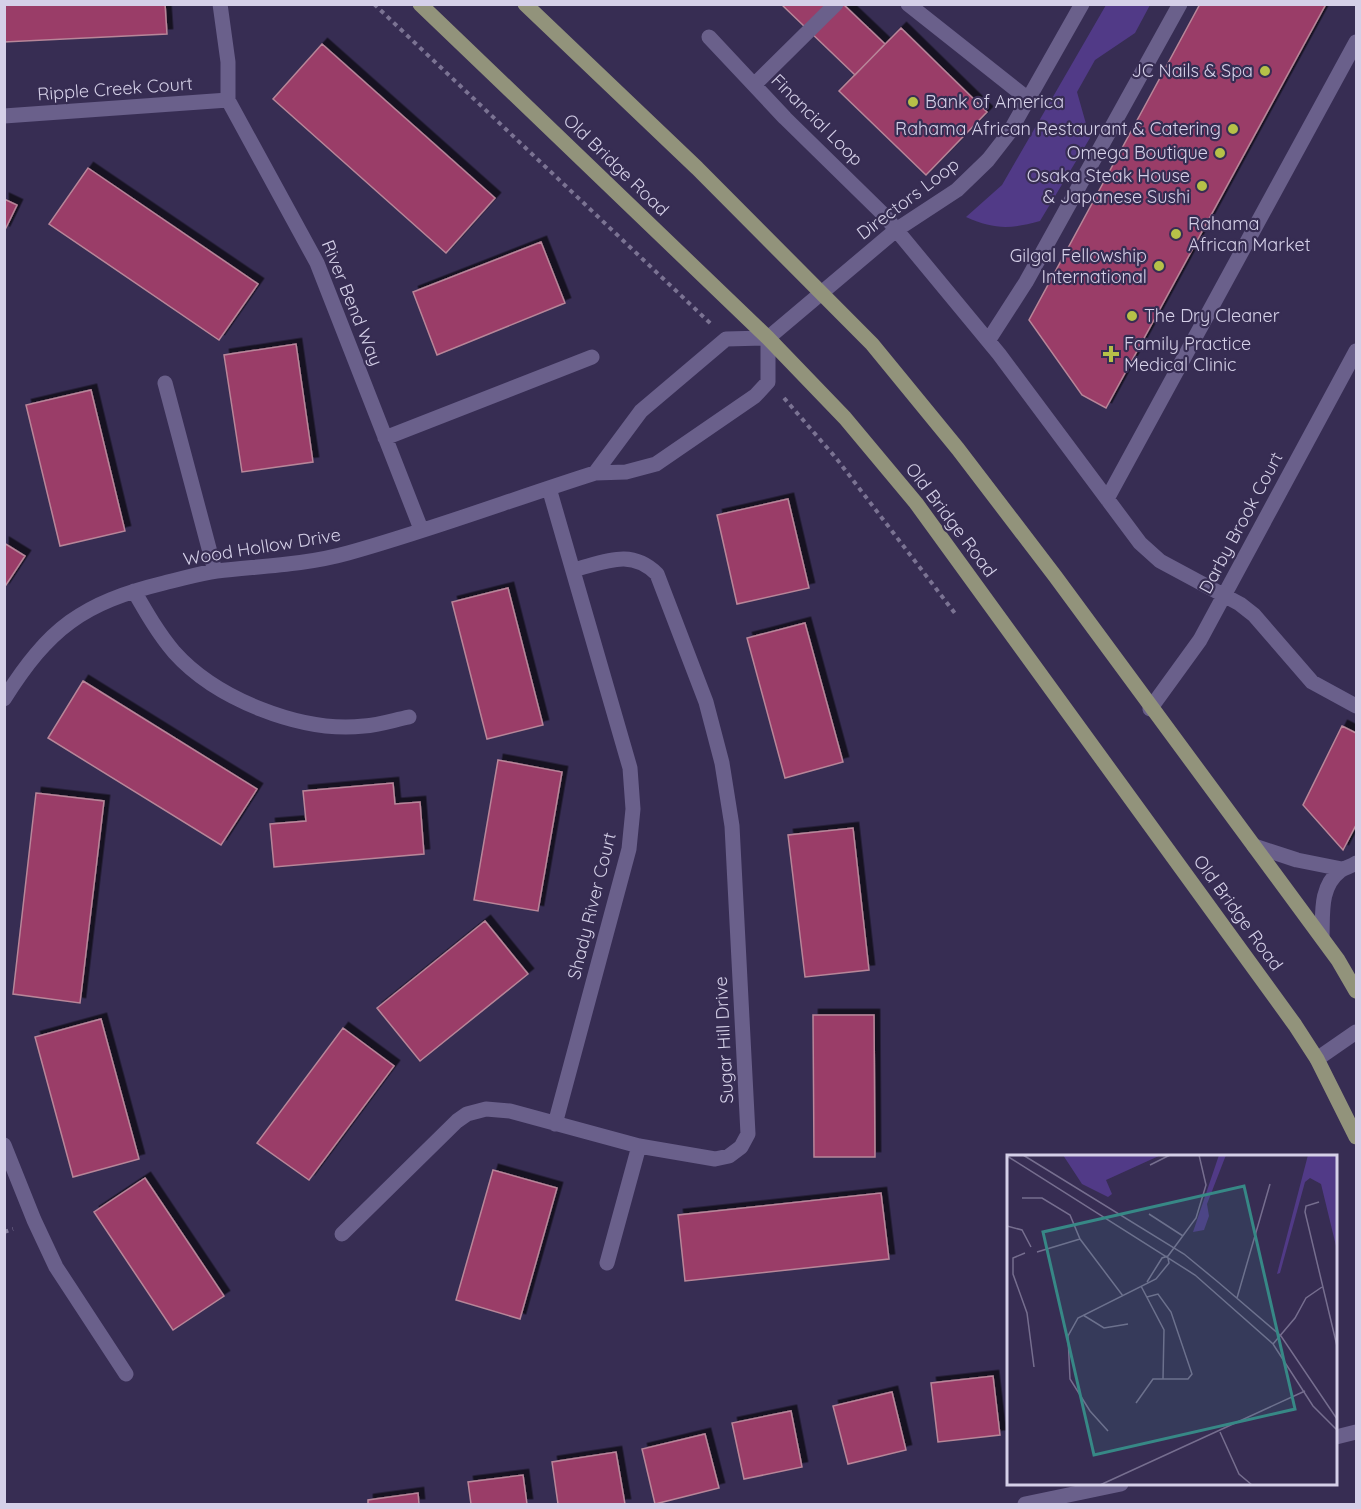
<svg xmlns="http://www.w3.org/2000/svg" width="1361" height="1509" font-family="Quicksand,sans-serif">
  <defs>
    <filter id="shadow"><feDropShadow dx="5.5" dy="-5.5" stdDeviation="0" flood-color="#0009"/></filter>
  </defs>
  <rect width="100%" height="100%" fill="#372d53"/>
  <path fill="#513a87" d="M1106 5H1150L1135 33 1095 60 1077 92 1090 138 1040 221C1011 229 995 230 966 217L1002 185Z"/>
  <path fill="#9a3c68" stroke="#b88699" stroke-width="1.5" filter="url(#shadow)" d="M4 4H165L167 34 4 42Z
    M781 4H843L885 44 855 75Z
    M1200 4H1326L1106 408 1082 395 1029 320Z
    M901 28 987 112 926 175 839 91Z
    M322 44 495 198 446 253 273 99Z
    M88 168 258 284 219 340 49 224Z
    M4 199 17 205 4 232Z
    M541 242 565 303 437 355 413 292Z
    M296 344 313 462 242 472 224 355Z
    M91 390 125 531 60 546 26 405Z
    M788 499 809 588 737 604 717 515Z
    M4 543 25 556 4 588Z
    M508 588 543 725 487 739 452 602Z
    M805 623 843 762 785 778 747 638Z
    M83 681 257 789 221 845 48 738Z
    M1342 726 1356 733V825L1343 850 1303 805Z
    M498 760 562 772 538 911 474 900Z
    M393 783 395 804 420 802 424 854 274 867 270 824 306 821 303 791Z
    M36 793 104 801 80 1003 13 994Z
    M853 828 869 970 805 977 788 835Z
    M485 921 528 974 420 1061 377 1008Z
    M813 1015H874L875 1157H814Z
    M101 1019 139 1159 73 1177 35 1037Z
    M343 1028 394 1066 309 1180 257 1143Z
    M493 1170 557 1188 520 1319 456 1300Z
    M145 1178 224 1296 173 1330 94 1212Z
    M881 1193 889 1259 685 1281 678 1215Z
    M993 1376 1000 1435 938 1442 931 1383Z
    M892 1392 906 1450 848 1464 833 1406Z
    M791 1411 802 1467 744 1479 732 1423Z
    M705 1434 719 1488 655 1504 642 1449Z
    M616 1452 625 1504H558L552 1462Z
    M523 1475 527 1504H471L468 1482Z
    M418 1493 419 1504H368V1500Z"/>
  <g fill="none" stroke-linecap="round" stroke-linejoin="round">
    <path stroke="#7b7393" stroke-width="4" stroke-dasharray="4.5 4.5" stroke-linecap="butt" d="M374 4 711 324
      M784 398 836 458 957 616
      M4 1232 13 1229"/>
    <path stroke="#6a608b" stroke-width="15" d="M220 4 228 62V100L317 263 421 529
      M908 4 1028 99
      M709 37 785 118 884 215 999 354 1140 543 1160 561 1240 604 1254 615 1312 682 1356 706
      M754 85 836 4
      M4 116 228 100
      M988 341 1026 282 1180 4
      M165 383 215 571
      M385 438 592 357
      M595 473 641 411 726 339 768 338 896 230 957 190 988 160 1009 133 1082 4
      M549 488 630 768 633 809 629 849 555 1124
      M1107 499 1356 42
      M134 591C146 612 158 633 174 652 216 699 301 733 364 726 379 725 394 720 409 717
      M4 699C49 628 82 603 164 583 182 579 200 573 217 571 261 566 305 565 348 553 431 530 513 499 595 473L626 472 656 464 755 396 768 382V338
      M1150 709 1200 640 1356 351
      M1254 846 1297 860 1342 869
      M1322 938C1323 915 1319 887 1340 871 1345 867 1351 867 1356 863
      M1317 1059 1356 1032
      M4 1145 34 1220 56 1267 126 1374
      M342 1234 457 1121 467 1114 486 1109 510 1111 639 1146 715 1159 729 1156 741 1147 748 1134 732 826 722 763 706 702 657 574C631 548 605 562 573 570
      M607 1263 639 1146
      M1336 1437 1356 1432
      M1025 1504 1121 1484"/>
    <path stroke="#92937b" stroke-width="15" d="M420 4 768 338 845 418 916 503 1295 1025 1317 1059 1356 1137
      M525 4 697 168 872 344 958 449 1055 576 1338 960 1356 991"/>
  </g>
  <g fill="#b6c148" stroke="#372d53" stroke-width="2">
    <circle cx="1265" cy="71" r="6"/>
    <circle cx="913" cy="102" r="6"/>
    <circle cx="1233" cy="129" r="6"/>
    <circle cx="1220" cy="153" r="6"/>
    <circle cx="1202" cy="186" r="6"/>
    <circle cx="1176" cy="234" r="6"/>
    <circle cx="1159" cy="266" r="6"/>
    <circle cx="1132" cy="316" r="6"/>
    <path d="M1108 345h6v6h6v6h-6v6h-6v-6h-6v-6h6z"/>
  </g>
  <g text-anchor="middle" stroke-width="4.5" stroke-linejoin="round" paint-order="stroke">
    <g font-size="18" fill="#d5d0e8" stroke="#372d53" text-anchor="end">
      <text x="1253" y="77">JC Nails &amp; Spa</text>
      <text x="925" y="108" text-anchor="start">Bank of America</text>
      <text x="1221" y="135">Rahama African Restaurant &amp; Catering</text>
      <text x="1208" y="159">Omega Boutique</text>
      <text x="1190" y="182">Osaka Steak House<tspan x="1190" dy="21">&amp; Japanese Sushi</tspan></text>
      <text x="1188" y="230" text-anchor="start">Rahama<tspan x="1188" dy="21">African Market</tspan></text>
      <text x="1147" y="262">Gilgal Fellowship<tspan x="1147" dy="21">International</tspan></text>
      <text x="1144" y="322" text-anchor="start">The Dry Cleaner</text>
      <text x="1124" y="350" text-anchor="start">Family Practice<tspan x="1124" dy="21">Medical Clinic</tspan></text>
    </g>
    <g font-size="18" fill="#d5d0e8" stroke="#372d53">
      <text transform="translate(115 89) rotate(-4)" y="6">Ripple Creek Court</text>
      <text transform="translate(817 120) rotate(45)" y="6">Financial Loop</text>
      <text transform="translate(616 165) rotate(44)" y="6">Old Bridge Road</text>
      <text transform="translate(908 199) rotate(-37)" y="6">Directors Loop</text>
      <text transform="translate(352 303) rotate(68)" y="6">River Bend Way</text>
      <text transform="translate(951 520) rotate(53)" y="6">Old Bridge Road</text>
      <text transform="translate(1241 523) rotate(-62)" y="6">Darby Brook Court</text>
      <text transform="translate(262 547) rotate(-9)" y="6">Wood Hollow Drive</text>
      <text transform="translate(592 906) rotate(-76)" y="6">Shady River Court</text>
      <text transform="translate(1238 913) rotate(54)" y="6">Old Bridge Road</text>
      <text transform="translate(724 1040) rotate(-93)" y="6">Sugar Hill Drive</text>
    </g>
  </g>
  <g transform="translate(1007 1155)">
    <rect width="330" height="330" fill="#372d53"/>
    <path d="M56 0 64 1 154 0 99 25 105 39 101 42 75 29ZM212 0H219L200 49 202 61 197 75 186 77ZM301 0H330V95L314 29 303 23 298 27 273 118 270 119Z" fill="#513a87"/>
    <path fill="none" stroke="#766e8f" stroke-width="1.5" d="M16 0 177 99 211 127 274 181 330 264M0 1 188 120 266 189 306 251 330 275M143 10 163 0M15 43H35L63 60 73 84 116 141M312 47 299 51 298 57 330 191M142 59 176 81M0 71 15 75 24 92M30 97 73 84M18 98 6 103V119L20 158 27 212M140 127 155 103 161 101 189 63 199 30 192 0M134 131 157 175 156 224M230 143 263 29M76 160 97 173 121 169M266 189 288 163 299 143 315 132M129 248 146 224H181L185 219 164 157 151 139 140 142M101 276 83 256 63 224 61 181 71 163 149 124 162 108 161 103M213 277 232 319 245 330M93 330 298 236"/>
    <path fill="#378886" fill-opacity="0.15" stroke="#378886" stroke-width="3" d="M237 31 288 254 87 300 36 77Z"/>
    <rect width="330" height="330" fill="none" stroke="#d5d0e8" stroke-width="3"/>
  </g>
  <rect width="1361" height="1509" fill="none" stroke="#d5d0e8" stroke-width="12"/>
</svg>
